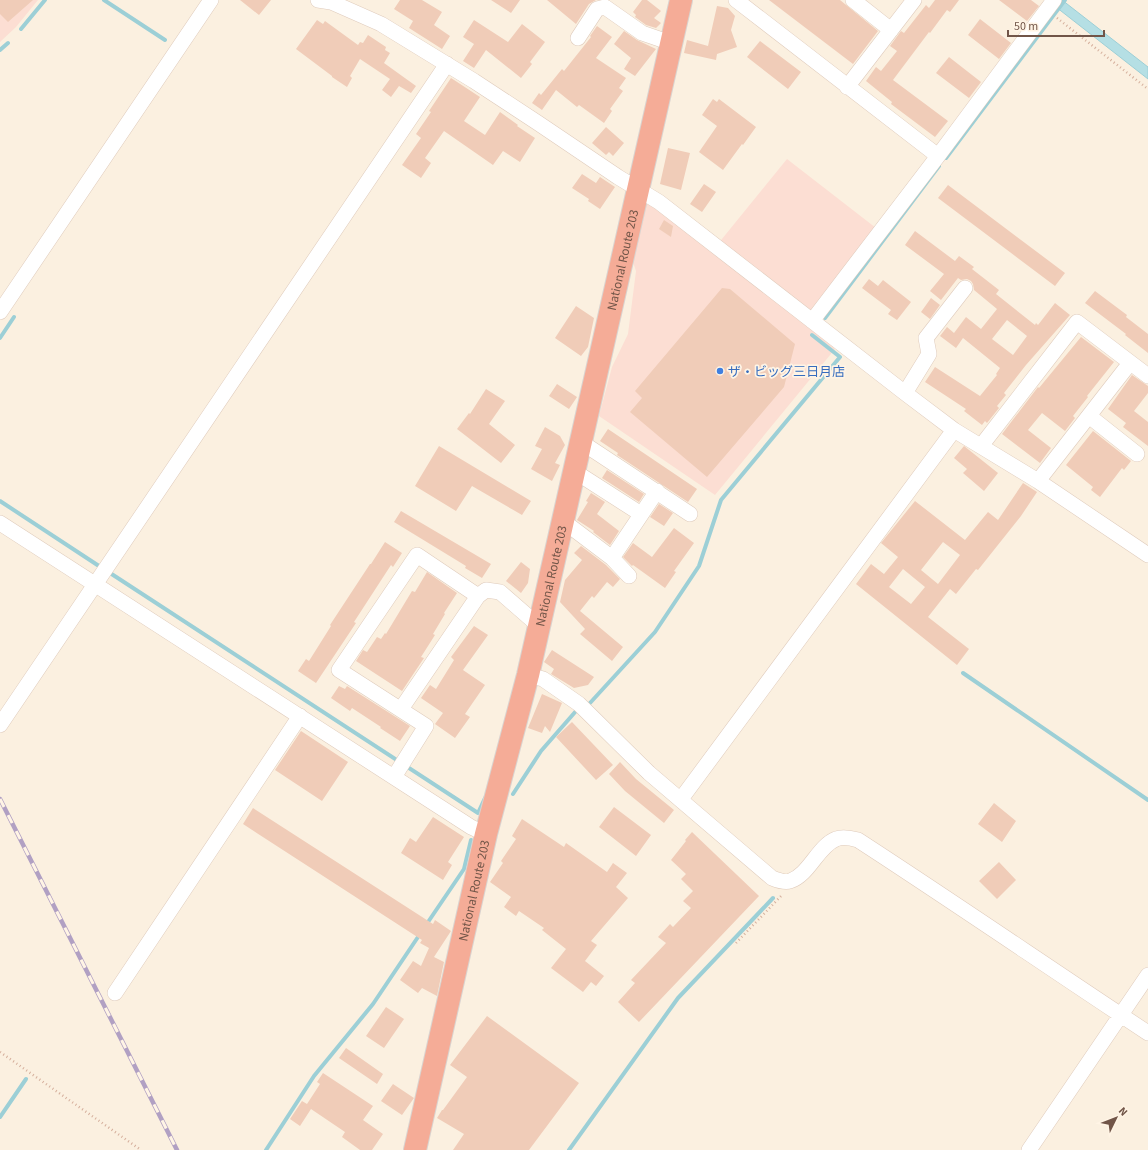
<svg xmlns="http://www.w3.org/2000/svg" width="1148" height="1150" font-family="'Source Sans 3','Noto Sans JP',sans-serif">
  <rect width="100%" height="100%" fill="#fbf0e0"/>
  <path fill="#fcded3" d="M0 0H38L16 27 0 42Z
    M787 159 876 228 803 323 835 349 715 495 599 416 612 367 628 334 636 271 632 259 644 205 650 203 713 250Z"/>
  <path fill="#b5dfe4" stroke="#9ccfd6" d="M1047 0H1062L1148 67V79Z"/>
  <g fill="none" stroke-linecap="round" stroke-linejoin="round">
    <path stroke="#9ccfd6" stroke-width="4" d="M104 0 165 40
      M21 29 45 0
      M0 50 8 43
      M946 158 1065 0
      M825 318 939 166
      M0 338 14 317
      M0 501 102 568
      M107 571 478 813 485 798
      M963 673 1148 800
      M586 706 590 703 655 632 699 566 721 500 840 357 812 335
      M513 794 541 751 576 711 580 709
      M426 925 464 869 471 840
      M0 1117 26 1079
      M266 1150 314 1076 373 1004 420 934
      M569 1150 678 998 773 898"/>
  </g>
  <path fill="#f0ccb8" fill-rule="evenodd" d="M0 0H33L8 22 0 14Z
    M240 0H271L259 15Z
    M400 0H422L442 12 434 25 450 36 442 49 409 28 413 21 394 9Z
    M491 0H520L511 13Z
    M547 0H596L589 4 576 24Z
    M642 0H647L661 11 654 18 661 23 656 28 646 25 635 17 636 15 633 12Z
    M769 0H840L878 31 853 64Z
    M935 0H959L950 12 947 10 930 33 929 32 893 80 948 121 935 137 891 104 892 102 866 81 876 67 881 71 897 51 890 46 901 31 904 33 926 5 929 8Z
    M999 0H1031L1039 6 1027 21Z
    M717 6 728 8 735 16 731 30 737 47 717 54 716 60 684 53 687 40 708 46Z
    M980 19 1011 43 999 59 968 35Z
    M317 20 323 24 325 21 358 45 360 42 363 43 368 35 386 47 385 50 390 53 384 63 416 86 411 93 399 86 391 97 382 90 390 79 360 59 350 76 352 78 347 87 332 77V76L296 49Z
    M474 20 508 42 522 24 545 42 530 62 532 64 521 78 486 50 474 68 463 61 474 44 463 37Z
    M597 26 612 37 596 58 626 78 619 88 623 91 610 109 612 111 604 123 579 105 577 107 556 90 542 110 532 103 539 93 541 95 562 69 564 71 591 37 590 36Z
    M624 31 637 40 656 49 635 76 624 69 631 58 614 44Z
    M760 41 801 72 788 89 747 57Z
    M949 57 981 82 969 98 936 73Z
    M451 78 480 97 464 121 485 135 500 112 518 125 517 126 535 138 520 162 503 151 493 165 444 131 425 158 431 163 421 178 402 165 421 138 416 134 431 112 429 111Z
    M713 99 717 102 719 99 756 127 743 145 742 144 723 170 699 152 717 126 702 115Z
    M606 127 624 143 613 156 609 152 606 155 592 143Z
    M668 148 690 153 681 190 660 184Z
    M582 174 596 183 600 177 615 187 600 209 588 201 589 199 572 188Z
    M704 184 716 192 702 212 690 204Z
    M948 185 1065 273 1055 286 938 198Z
    M664 220 673 226 671 237 659 229Z
    M915 231 955 261 959 256 974 267 972 269 999 290 996 294 1035 325 1036 323 1038 325 1055 303 1070 315 1026 365 1004 393 1006 395 997 406 999 408 987 423 985 421 982 425 964 411 966 409 925 382 935 367 980 396 997 375 996 374 1000 368 963 338 956 348 940 336 947 327 954 333 966 317 981 329 997 309 974 290 973 284 971 281 967 279 961 280 958 278 941 300 930 291 944 274 905 245ZM1007 320 1027 336 1013 355 992 339Z
    M869 279 878 286 883 280 911 302 897 320 888 314 891 310 862 288Z
    M722 288 730 289 795 344 784 387 707 477 630 412 642 398 635 391Z
    M1095 291 1127 315 1126 317 1148 334V353L1125 335 1126 334 1085 303Z
    M931 298 940 305 930 319 921 312Z
    M576 306 594 318 588 347 581 356 555 338Z
    M1081 337 1114 362 1087 396 1088 397 1073 416 1075 418 1065 431 1042 413 1028 430 1051 448 1040 463 1002 434 1038 387 1039 388Z
    M1132 375 1148 386V393L1134 411 1148 422V446L1123 427 1126 423 1108 409Z
    M557 384 577 397 569 409 549 396Z
    M486 389 505 401 489 424 515 445 501 463 457 429 469 413 470 414Z
    M545 427 560 436 565 445 555 463 560 465 552 481 531 469 542 449 535 446Z
    M608 429 697 489 688 502 617 455 618 453 600 441Z
    M1093 431 1131 461 1124 470 1122 468 1100 497 1091 490 1093 487 1066 465Z
    M439 446 531 501 522 515 472 486 456 511 415 486Z
    M964 446 998 473 984 491 963 473 967 469 954 458Z
    M607 470 644 494 639 502 602 478Z
    M1023 483 1037 492 1021 516 978 570 976 569 956 594 950 589 928 617 969 649 957 665 856 584 871 564 884 574 898 557 881 543 915 501 965 540 988 512 998 520ZM943 542 960 555 938 584 921 570ZM903 569 925 587 911 604 889 587Z
    M591 493 605 502 597 514 619 531 610 545 593 532 594 531 577 520 588 502 586 501Z
    M659 504 673 513 664 526 650 517Z
    M401 511 491 564 482 578 465 568 466 566 394 522Z
    M674 528 694 543 674 571 676 572 665 588 633 565 632 566 623 557 633 543 652 557Z
    M385 542 402 553 393 567 391 565 354 622 356 623 316 683 298 671 306 659 309 661 331 626 330 625 370 564H371Z
    M581 546 606 565 620 579 613 587 607 582 594 598 592 596 580 611 623 647 612 661 580 634 585 629 560 602 565 580 582 560 574 553Z
    M521 562 530 569 528 583 521 593 506 581Z
    M427 572 457 593 444 613 445 614 433 634 435 635 421 657 424 658 402 691 356 661 363 650 367 652 377 637 381 639 385 633 386 634 412 591 415 592Z
    M474 626 488 635 463 670 485 685 465 714 470 717 455 738 435 724 443 713 421 698 430 685 436 689 454 660 451 657Z
    M552 650 594 677 588 685 574 688 551 674 554 669 544 662Z
    M339 686 345 689 347 686 410 726 400 741 380 728 381 727 352 708 350 711 331 698Z
    M542 694 562 703 550 732 545 726 542 733 528 728Z
    M572 722 613 765 596 780 556 737Z
    M301 731 348 762 322 801 275 770Z
    M620 762 636 779 674 810 664 823 625 791 609 774Z
    M994 803 1016 821 1002 842 978 824Z
    M614 807 651 835 636 856 599 827Z
    M253 808 433 924 435 920 451 931 434 957 444 962 437 996 422 988 418 993 400 980 413 961 421 966 429 948 420 943 422 940 243 824Z
    M433 817 464 837 448 862 452 865 443 880 401 853 410 838 416 842Z
    M522 819 564 847 566 843 607 872 613 863 627 873 616 887 628 898 591 941 597 945 585 961 604 976 596 986 591 982 583 992 551 968 566 949 542 930 544 928 519 911 516 916 504 907 511 897 490 882 503 863 501 861 516 839 512 836Z
    M692 832 759 896 639 1022 618 1002 635 983 631 980 666 943 658 937 670 924 673 927 691 908 683 901 693 891 681 879 686 874 671 860 686 841 685 840Z
    M999 862 1016 880 997 899 979 881Z
    M386 1007 404 1019 384 1048 366 1036Z
    M487 1016 579 1083 529 1150H453L464 1134 437 1118 442 1110H443L467 1077 450 1065Z
    M346 1048 383 1074 377 1084 339 1058Z
    M323 1073 373 1106 363 1120 383 1134 372 1150H360L342 1137 345 1132 311 1109 300 1126 290 1119 302 1101 307 1104 320 1084 317 1082Z
    M393 1084 414 1098 402 1115 381 1101Z"/>
  <g fill="none" stroke-linecap="round" stroke-linejoin="round">
    <defs>
      <path id="street" d="M318 0 331 2 381 24 474 81 538 123 618 177 659 202 905 393 954 430 1038 481 1148 555
        M736 0 938 156
        M853 0 891 30
        M578 38 597 9 605 7 642 33 671 43
        M847 87 914 0
        M0 312 211 0
        M812 321 938 156 1054 0
        M905 393 929 354 926 338 965 288
        M1089 416 1137 454
        M581 442 690 514
        M981 446 1077 322 1148 376
        M574 471 641 514
        M1038 481 1130 363
        M563 521 612 558 629 576
        M0 523 471 827 486 834
        M612 558 657 491
        M528 675 543 679 579 704 649 773 772 878C777 880 784 883 790 881 809 875 818 846 836 839 843 836 851 838 858 840 955 903 1051 969 1148 1033
        M401 709 478 596 486 590 500 592 539 626
        M0 725 447 64
        M394 777 426 726 339 670 417 555 478 596
        M681 799 954 430
        M115 993 300 716
        M1029 1150 1148 975"/>
      <g id="highway">
        <path id="s1" d="M415 1150 486 834 528 675 681 0"/>
      </g>
    </defs>
    <use href="#street" stroke="#dfcbbc" stroke-width="16"/>
    <use href="#highway" stroke="#dad3cf" stroke-width="24"/>
    <path stroke="#d5af9c" stroke-width="2.5" stroke-dasharray="1 3" stroke-linecap="butt" d="M1057 18 1148 89
      M736 943 783 894
      M0 1052 141 1150"/>
    <use href="#street" stroke="#fff" stroke-width="15"/>
    <use href="#highway" stroke="#f5ac97" stroke-width="22"/>
    <defs>
      <path id="rail" d="M0 799 177 1150"/>
    </defs>
    <use href="#rail" stroke="#b1a0c3" stroke-width="4.5"/>
    <use href="#rail" stroke="#fff4e5" stroke-width="3" stroke-dasharray="9" stroke-linecap="butt"/>
  </g>
  <circle fill="#3f7fe0" stroke="#fff4e5" stroke-width="1.5" cx="720" cy="371" r="4"/>
  <g text-anchor="middle" stroke-width="3.5" stroke-linejoin="round" paint-order="stroke">
    <g font-size="13" fill="#715548" stroke="#fff4e5">
      <text dy="5" stroke="none"><textPath href="#s1" startOffset="914">National Route 203</textPath></text>
      <text dy="5" stroke="none"><textPath href="#s1" startOffset="590">National Route 203</textPath></text>
      <text dy="5" stroke="none"><textPath href="#s1" startOffset="266">National Route 203</textPath></text>
    </g>
    <g font-size="13" fill="#366cbe" stroke="#fff4e5" text-anchor="start">
      <text x="728" y="376">ザ・ビッグ三日月店</text>
    </g>
  </g>
  <g transform="translate(1116 1118) rotate(47)" stroke="#fff4e5" stroke-width="3" paint-order="stroke">
  <path d="M0-3L7 15L0 10L-7 15Z" fill="#715548"/>
  <text y="-6" font-size="11" font-weight="bold" text-anchor="middle" fill="#715548">N</text>
  </g>
  <path d="M1008 30v6h96v-6" fill="none" stroke="#715548" stroke-width="2"/>
  <text x="1014" y="30" font-size="12" fill="#715548" stroke="#fff4e5" stroke-width="3" paint-order="stroke">50 m</text>
</svg>
